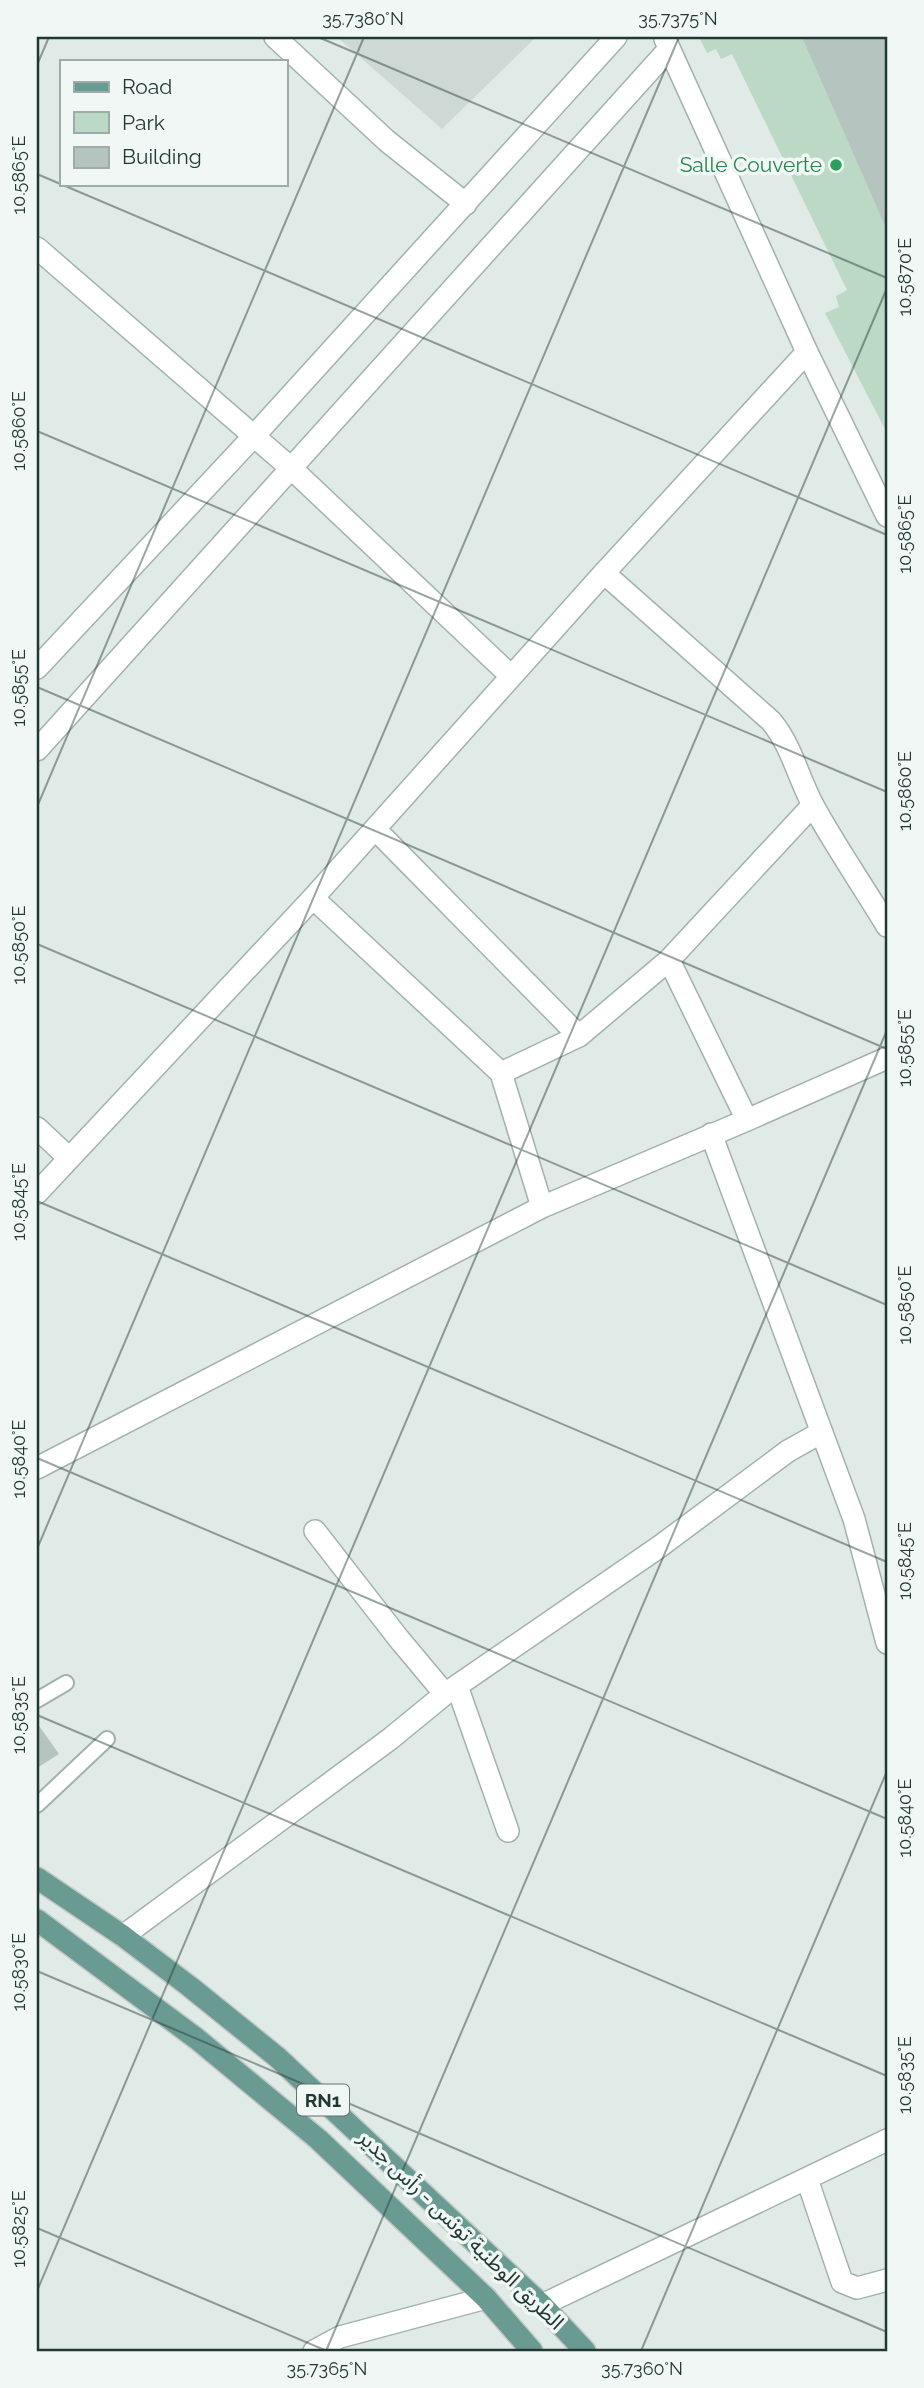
<svg xmlns="http://www.w3.org/2000/svg" width="924" height="2388" font-family="Raleway,'Noto Sans Arabic',sans-serif">
  <rect width="100%" height="100%" fill="#e0eae6"/>
  <path fill="#ced9d5" d="M337 37H536L442 129Z"/>
  <path fill="#bbd9c5" d="M699 37H887V433L825 313 839 307 836 296 847 290 732 54 721 59 716 49 707 53Z"/>
  <path fill="#b6c4bf" d="M802 37H887V230Z
    M37 1723 59 1754 37 1768Z"/>
  <g fill="none" stroke-linecap="round" stroke-linejoin="round">
    <defs>
      <path id="service" d="M37 1700 66 1683
        M37 1805 107 1739"/>
      <path id="minor" d="M275 37 387 141 466 204
        M665 39 807 352 887 516
        M37 248 292 469 511 676
        M604 573 771 721C792 746 798 778 814 807 836 847 863 886 887 926
        M37 668 253 437 616 37
        M37 750 669 49
        M375 829 579 1036
        M313 898 501 1073
        M669 960 747 1120
        M37 1128 69 1158
        M711 1134 854 1519 887 1643
        M37 1193 313 898 604 573 807 352
        M542 1207 501 1073 579 1036 669 960 813 805
        M37 1468 542 1207 747 1120 887 1058
        M315 1531 399 1639 445 1694
        M457 1686 508 1831
        M123 1936 390 1739 445 1694 659 1547 788 1451 822 1432
        M807 2179 842 2282 857 2288 887 2280
        M542 2305 887 2140
        M314 2351 340 2337 486 2298"/>
      <path id="primary" d="M37 1878 123 1936 189 1986 277 2057 542 2305 585 2351
        M37 1920 197 2039 318 2139 486 2298 532 2351"/>
    </defs>
    <use href="#service" stroke="#a3b1ad" stroke-width="18"/>
    <use href="#minor" stroke="#a3b1ad" stroke-width="24"/>
    <use href="#primary" stroke="#c1c7c6" stroke-width="24"/>
    <use href="#service" stroke="#fff" stroke-width="14"/>
    <use href="#minor" stroke="#fff" stroke-width="21"/>
    <use href="#primary" stroke="#699b92" stroke-width="21"/>
  </g>
  <path fill="none" stroke="#223834" stroke-width="2" stroke-opacity="0.45" d="M318 37 887 278M37 65 49 37M37 174 887 535M37 431 887 792M37 687 887 1049M37 807 364 37M37 944 887 1305M37 1201 887 1562M37 1458 887 1819M37 1549 679 37M37 1715 887 2076M37 1971 887 2332M37 2228 327 2351M37 2291 887 288M326 2351 887 1030M641 2351 887 1771"/>
  <circle fill="#2e9e5b" stroke="#f0f7f4" stroke-width="2.5" cx="836" cy="165" r="7"/>
  <g text-anchor="middle" stroke-width="7" stroke-linejoin="round" paint-order="stroke">
    <rect fill="#f0f7f4" stroke="#60716e" stroke-width="2" x="297" y="2084.5" width="52" height="31" rx="5"/>
    <g font-size="19" font-weight="bold" fill="#223834">
      <text x="323" y="2107">RN1</text>
    </g>
    <g font-size="21" fill="#27864d" stroke="#f0f7f4" text-anchor="end">
      <text x="822" y="172">Salle Couverte</text>
    </g>
    <g font-size="21" fill="#223834" stroke="#f0f7f4">
      <text transform="translate(461 2230) rotate(44)" y="7">الطريق الوطنية تونس - رأس جدير</text>
    </g>
  </g>
  <rect width="924" height="2388" fill="none" stroke="#f0f7f4" stroke-width="77"/>
  <rect x="60" y="60" width="228" height="126" fill="#f0f7f4" stroke="#9eaba7" stroke-width="2"/>
  <rect x="74" y="82" width="35" height="10" fill="#699b92" stroke="#9eaba7" stroke-width="2"/>
  <text x="122" y="94" font-size="21" fill="#223834">Road</text>
  <rect x="74" y="112" width="35" height="21" fill="#bbd9c5" stroke="#9eaba7" stroke-width="2"/>
  <text x="122" y="130" font-size="21" fill="#223834">Park</text>
  <rect x="74" y="147" width="35" height="21" fill="#b6c4bf" stroke="#9eaba7" stroke-width="2"/>
  <text x="122" y="164" font-size="21" fill="#223834">Building</text>
  <rect x="38" y="38" width="848" height="2312" fill="none" stroke="#223834" stroke-width="2.5"/>
  <g font-size="18" text-anchor="middle" fill="#223834">
    <text x="363" y="25">35.7380°N</text>
    <text x="678" y="25">35.7375°N</text>
    <text transform="translate(19 175) rotate(-90)" y="6">10.5865°E</text>
    <text transform="translate(905 277) rotate(-90)" y="6">10.5870°E</text>
    <text transform="translate(19 431) rotate(-90)" y="6">10.5860°E</text>
    <text transform="translate(905 534) rotate(-90)" y="6">10.5865°E</text>
    <text transform="translate(19 688) rotate(-90)" y="6">10.5855°E</text>
    <text transform="translate(905 791) rotate(-90)" y="6">10.5860°E</text>
    <text transform="translate(19 945) rotate(-90)" y="6">10.5850°E</text>
    <text transform="translate(905 1048) rotate(-90)" y="6">10.5855°E</text>
    <text transform="translate(19 1202) rotate(-90)" y="6">10.5845°E</text>
    <text transform="translate(905 1305) rotate(-90)" y="6">10.5850°E</text>
    <text transform="translate(19 1459) rotate(-90)" y="6">10.5840°E</text>
    <text transform="translate(905 1561) rotate(-90)" y="6">10.5845°E</text>
    <text transform="translate(19 1715) rotate(-90)" y="6">10.5835°E</text>
    <text transform="translate(905 1818) rotate(-90)" y="6">10.5840°E</text>
    <text transform="translate(19 1972) rotate(-90)" y="6">10.5830°E</text>
    <text transform="translate(905 2075) rotate(-90)" y="6">10.5835°E</text>
    <text transform="translate(19 2229) rotate(-90)" y="6">10.5825°E</text>
    <text x="327" y="2375">35.7365°N</text>
    <text x="642" y="2375">35.7360°N</text>
  </g>
</svg>
